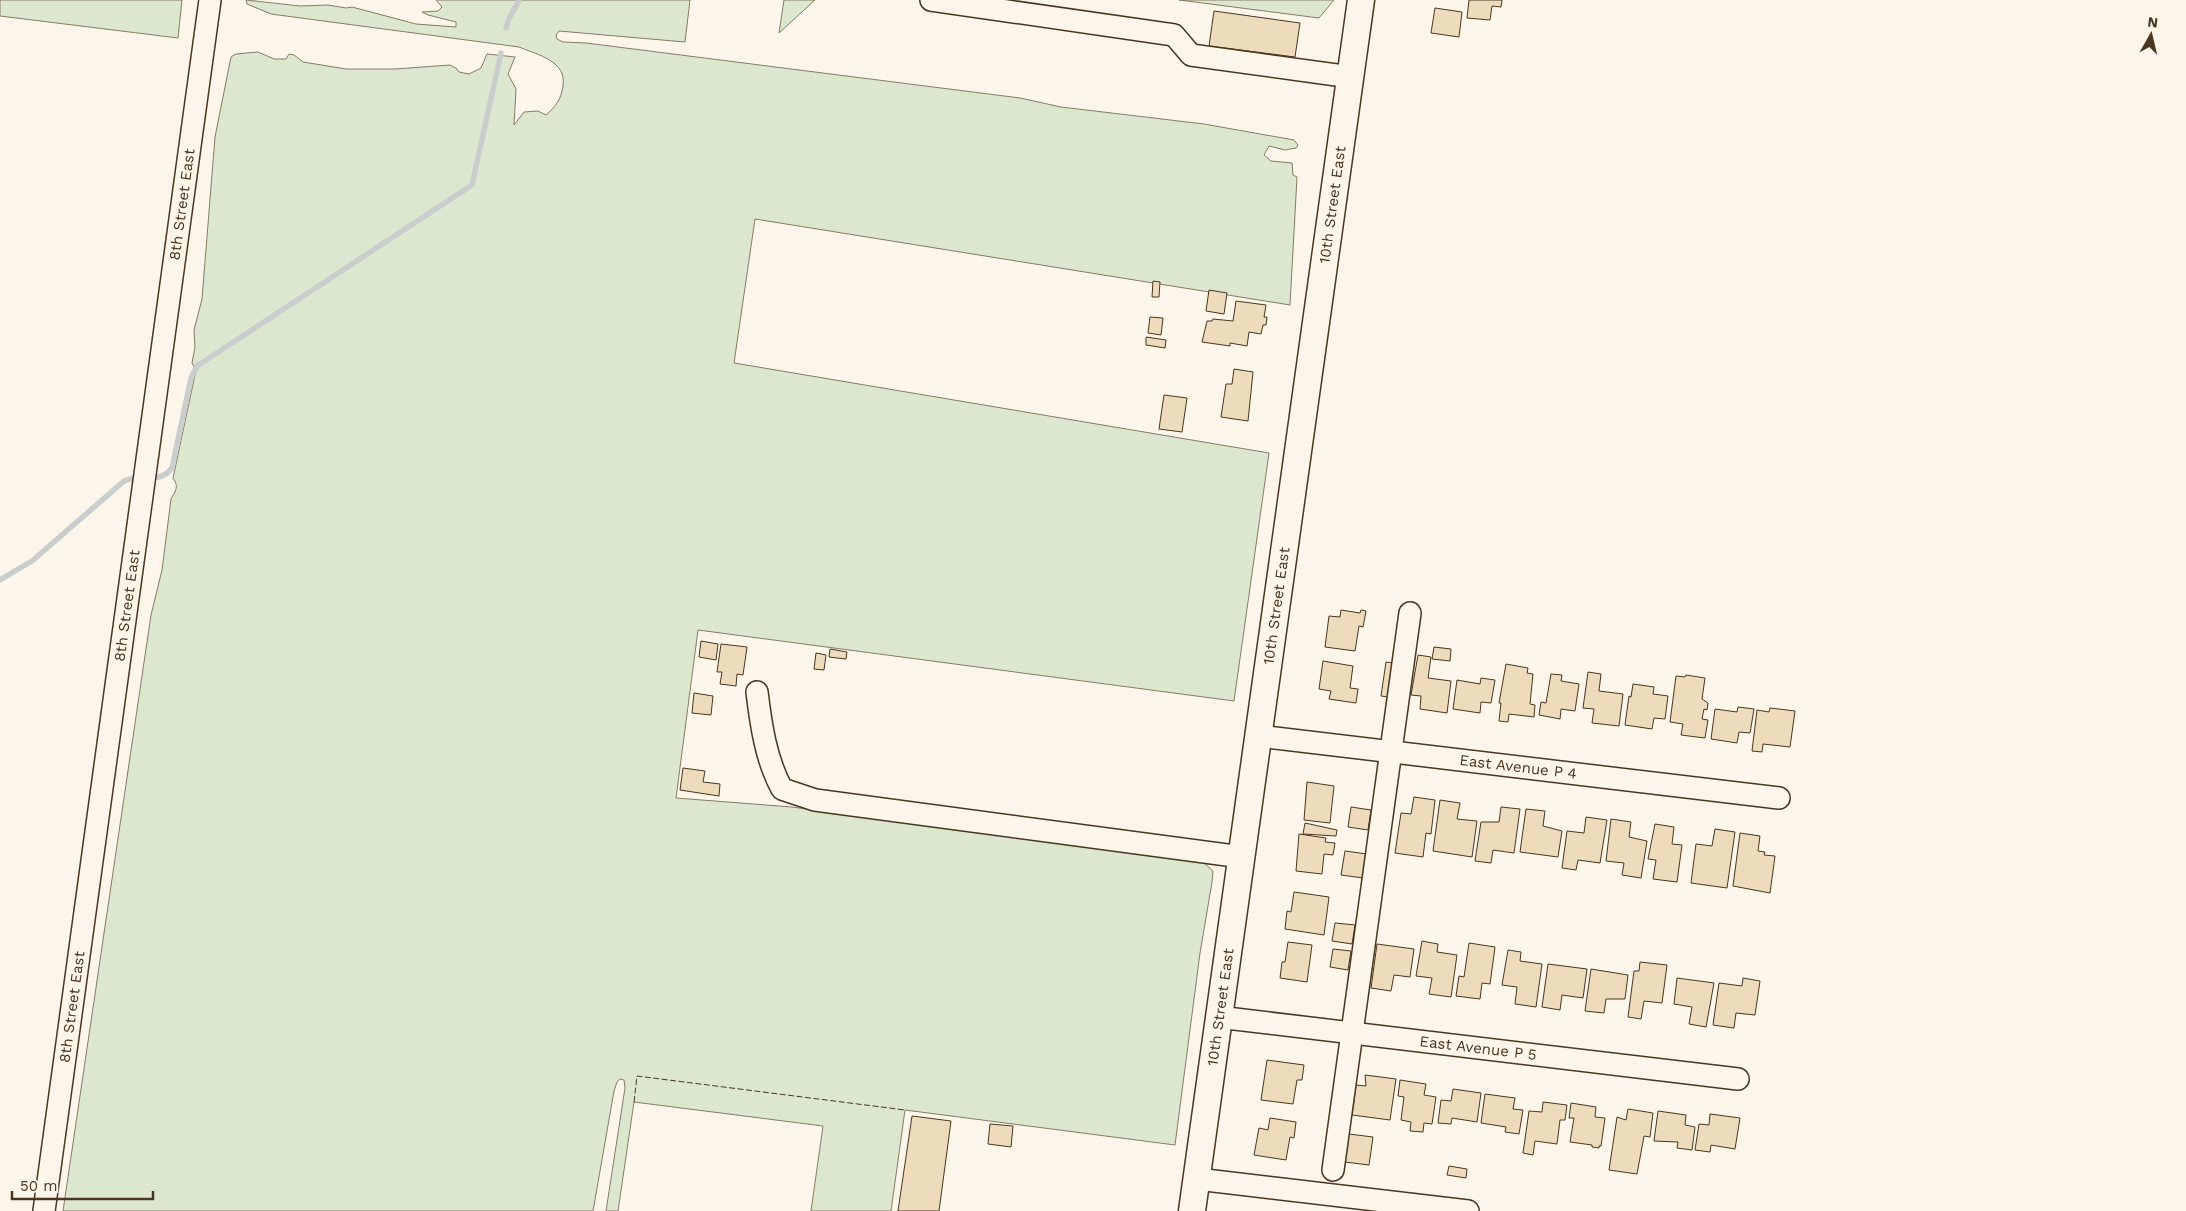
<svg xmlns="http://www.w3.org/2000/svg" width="2186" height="1211" font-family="'Work Sans',sans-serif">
  <rect width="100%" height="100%" fill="#fbf6e9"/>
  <path fill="#dce7d0" stroke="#887966" d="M0 0H182L178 38 0 16Z
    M246 0 300 6 328 5 346 8 352 7 416 24 456 27V22L428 15 422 12 438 11 442 7 436 0H690L685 42 559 31 556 35 557 39 563 42 586 43 1020 98 1061 107 1204 124 1294 140 1298 145 1296 148 1285 150 1269 146 1264 155 1271 161 1292 163 1293 175 1297 177 1290 305 755 219 734 363 1269 453 1234 701 698 630 676 798 792 807 1204 863 1213 871 1212 882 1200 953 1175 1145 905 1110 891 1211H811L823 1126 634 1102 618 1211H606L625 1088 624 1080 620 1079 617 1082 614 1091 593 1211H63L151 615 162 570 171 499C176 491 179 486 173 478L196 370 192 363 195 347 194 330 202 299 215 137 231 57 236 54 258 52 274 59H286L289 54 294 55 303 62 346 69H395L450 65 456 68 459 72 469 74 481 68 487 54 515 57 508 74 516 89 514 125 524 112 538 111 546 115C556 106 561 100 563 86 567 61 538 55 519 47L271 14 247 4Z
    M784 0H815L779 33Z
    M1179 0H1334L1319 18Z"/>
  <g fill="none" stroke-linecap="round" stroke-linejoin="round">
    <path stroke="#c9cecd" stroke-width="5.5" d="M506 28 508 21 519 0
      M0 580 32 561 124 481C142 473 159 485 172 468L191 378 197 366 472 185 501 53"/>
  </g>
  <path fill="#ecdcbc" stroke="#4a3520" d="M1469 0H1502L1501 7 1492 6 1490 20 1467 18Z
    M1435 8 1462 12 1459 37 1431 33Z
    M1214 11 1300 23 1295 57 1209 46Z
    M1153 281 1160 282 1159 297H1152Z
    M1209 290 1227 293 1224 314 1206 311Z
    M1236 301 1266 305 1264 317H1267L1266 325H1263L1261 334 1249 332 1247 346 1230 343V346L1202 342 1207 321H1212L1213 319 1233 321Z
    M1150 317 1163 318 1161 335 1148 333Z
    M1146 337 1166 340 1165 348 1146 345Z
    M1234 369 1253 372 1248 421 1221 417 1226 384H1232Z
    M1164 395 1187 398 1182 432 1159 429Z
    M1341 610 1360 613 1361 610 1366 611 1363 627 1359 626 1355 651 1325 647 1329 616 1340 617Z
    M701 641 718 644 716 660 699 657Z
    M721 644 747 647 743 675 737 674 736 686 720 684 722 672H717Z
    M1434 647 1451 649 1450 661 1432 659Z
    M830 649 847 652 846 659 829 657Z
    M816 653 826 655 824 670 814 669Z
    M1418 655 1431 657 1428 678 1451 681 1447 713 1420 709 1421 696 1411 695Z
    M1323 661 1353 666 1350 688 1358 689 1356 703 1329 699 1331 691 1319 689Z
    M1386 662 1393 663 1388 697 1381 696Z
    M1506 664 1528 668 1527 673 1533 674 1530 704 1535 705 1534 717 1509 714 1508 722 1499 721 1501 703H1499Z
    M1588 672 1601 674 1599 691 1623 694 1619 726 1592 723 1594 709 1583 708Z
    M1551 674 1562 675 1561 681 1579 684 1575 711 1561 709 1560 719 1539 715 1541 702 1546 703Z
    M1686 675 1705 678 1702 699 1708 703 1707 710 1704 709 1702 719 1708 720 1705 738 1681 735 1683 724 1670 722 1676 676 1685 677Z
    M1481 678 1495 680 1491 703 1481 702 1480 713 1453 709 1457 680 1480 684Z
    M1633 684 1654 687 1653 694 1668 696 1665 719 1654 718 1652 729 1625 725 1629 696 1631 697Z
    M694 693 713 696 711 715 692 713Z
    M1738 707 1754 709 1750 733 1739 732 1737 743 1711 739 1715 709 1737 712Z
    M1770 708 1795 711 1790 747 1763 744 1762 752 1752 751 1757 710 1769 712Z
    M683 768 705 771 703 782 720 784 719 796 680 790Z
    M1307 782 1334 786 1330 823 1304 820Z
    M1414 797 1435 800 1431 834 1426 833 1423 857 1395 853 1401 813 1411 814Z
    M1440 800 1460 803 1457 819 1477 821 1472 857 1433 851Z
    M1351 807 1371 810 1368 830 1348 827Z
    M1501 807 1520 809 1514 853 1493 850 1491 863 1475 861 1481 822H1499Z
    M1526 809 1545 811 1543 826 1562 831 1558 857 1520 852Z
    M1586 817 1607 820 1600 863 1578 860 1576 870 1562 868 1567 831 1584 833Z
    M1611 819 1631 822 1629 837 1647 841 1641 878 1622 875 1624 863 1606 861Z
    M1305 823 1337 830 1336 836 1303 834Z
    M1655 824 1674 827 1672 844 1682 845 1677 882 1653 879 1656 860 1648 859Z
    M1715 829 1735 832 1727 888 1691 883 1696 844 1712 846Z
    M1740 833 1760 836 1758 851 1765 852 1764 855 1775 856 1770 893 1733 886Z
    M1299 834 1326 838 1325 842 1335 843 1333 855 1324 854 1322 874 1296 871Z
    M1345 851 1367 854 1363 878 1341 875Z
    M1294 892 1329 897 1324 935 1285 929 1287 911 1291 912Z
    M1335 923 1355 925 1352 944 1332 941Z
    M1422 941 1438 944 1437 952 1457 955 1451 997 1429 994 1432 978 1416 976Z
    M1288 942 1312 945 1307 982 1280 978 1282 962H1285Z
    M1469 943 1495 947 1490 984 1482 983 1480 999 1456 996 1459 976 1464 977Z
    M1377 944 1414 949 1410 977 1394 975 1391 991 1371 988Z
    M1333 949 1351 951 1348 970 1330 967Z
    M1508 950 1521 952 1520 961 1542 964 1536 1007 1515 1004 1517 987 1502 985Z
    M1640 962 1667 965 1662 1003 1644 1001 1641 1019 1628 1017 1634 971H1639Z
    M1548 964 1587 969 1583 998 1562 995 1560 1010 1542 1007Z
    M1591 969 1628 975 1625 999H1606L1604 1013 1585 1011Z
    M1677 978 1714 983 1706 1027 1689 1024 1692 1007 1674 1004Z
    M1743 978 1760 981 1755 1015 1736 1013 1734 1028 1713 1025 1719 983 1742 986Z
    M1267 1060 1304 1065 1302 1080H1297L1293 1104 1261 1100Z
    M1365 1075 1396 1079 1390 1120 1352 1115 1356 1085 1366 1086Z
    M1400 1080 1426 1084 1424 1095 1436 1097 1432 1124 1424 1123 1423 1132 1410 1131 1411 1122 1401 1120 1404 1097 1398 1096Z
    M1453 1089 1481 1093 1477 1122 1452 1118 1451 1124 1438 1123 1441 1100 1451 1101Z
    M1485 1094 1515 1098 1513 1109 1523 1110 1519 1134 1505 1132 1506 1127 1481 1123Z
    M1543 1102 1567 1105 1565 1120H1560L1557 1144 1535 1141 1533 1155 1523 1153 1529 1111 1542 1112Z
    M1571 1103 1596 1107 1595 1117 1605 1118 1601 1146H1599V1148L1592 1147V1145L1570 1142 1574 1118H1569Z
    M1628 1109 1653 1113 1650 1137 1644 1136 1637 1174 1609 1170 1617 1117 1626 1120Z
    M1658 1111 1686 1115 1685 1125 1695 1127 1692 1150 1677 1148 1678 1142 1654 1141Z
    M1710 1114 1740 1118 1735 1149 1711 1145 1710 1152 1695 1150 1699 1124 1709 1125Z
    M912 1116 951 1121 939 1211H898Z
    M1270 1118 1296 1122 1294 1138 1290 1137 1286 1160 1254 1155 1259 1128 1268 1130Z
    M990 1124 1013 1126 1011 1147 988 1144Z
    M1349 1134 1373 1137 1369 1165 1345 1162Z
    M1449 1166 1467 1169 1466 1178 1447 1175Z"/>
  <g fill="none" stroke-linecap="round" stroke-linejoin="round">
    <defs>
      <g id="minor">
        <path d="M931 0 1174 35 1191 55 1351 77"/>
        <path d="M757 692C761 725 766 760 782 789L815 800 1242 857"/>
        <path id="s1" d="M1259 736 1779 798"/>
        <path id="s2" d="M1218 1017 1738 1079"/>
        <path d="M1333 1170 1410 613"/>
        <path d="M1197 1179 1468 1211"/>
        <path id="s3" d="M44 1211 210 0"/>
      </g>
      <g id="major">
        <path id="s4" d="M1192 1211 1361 0"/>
      </g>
    </defs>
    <use href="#minor" stroke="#4a3520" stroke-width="24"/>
    <use href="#major" stroke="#4a3520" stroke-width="29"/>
    <use href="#minor" stroke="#fbf6e9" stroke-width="21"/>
    <use href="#major" stroke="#fbf6e9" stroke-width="26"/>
    <path stroke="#4a3520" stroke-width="1" stroke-dasharray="6 2.5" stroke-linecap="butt" d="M634 1102 637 1076 905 1110"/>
  </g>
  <g text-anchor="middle" stroke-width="4" stroke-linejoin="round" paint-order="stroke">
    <g font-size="15" fill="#4a3520" stroke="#fbf6e9">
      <text dy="5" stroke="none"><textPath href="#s3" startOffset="1016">8th Street East</textPath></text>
      <text dy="5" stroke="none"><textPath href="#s4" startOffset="1016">10th Street East</textPath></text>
      <text dy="5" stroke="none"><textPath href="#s3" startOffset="611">8th Street East</textPath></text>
      <text dy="5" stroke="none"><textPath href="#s4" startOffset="611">10th Street East</textPath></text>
      <text dy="5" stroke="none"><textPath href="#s1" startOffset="261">East Avenue P 4</textPath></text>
      <text dy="5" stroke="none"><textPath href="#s3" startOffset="206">8th Street East</textPath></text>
      <text dy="5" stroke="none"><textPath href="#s4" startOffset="206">10th Street East</textPath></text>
      <text dy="5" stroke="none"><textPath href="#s2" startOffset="262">East Avenue P 5</textPath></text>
    </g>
  </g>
  <g transform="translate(2151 35) rotate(8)" stroke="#fbf6e9" stroke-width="4" paint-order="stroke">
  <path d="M0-4L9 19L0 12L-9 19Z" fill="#4a3520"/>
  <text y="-8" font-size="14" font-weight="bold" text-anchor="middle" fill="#4a3520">N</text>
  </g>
  <path d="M12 1191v8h141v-8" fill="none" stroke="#4a3520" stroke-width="2.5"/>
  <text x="20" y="1191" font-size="15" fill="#4a3520" stroke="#fbf6e9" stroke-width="4" paint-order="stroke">50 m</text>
</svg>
